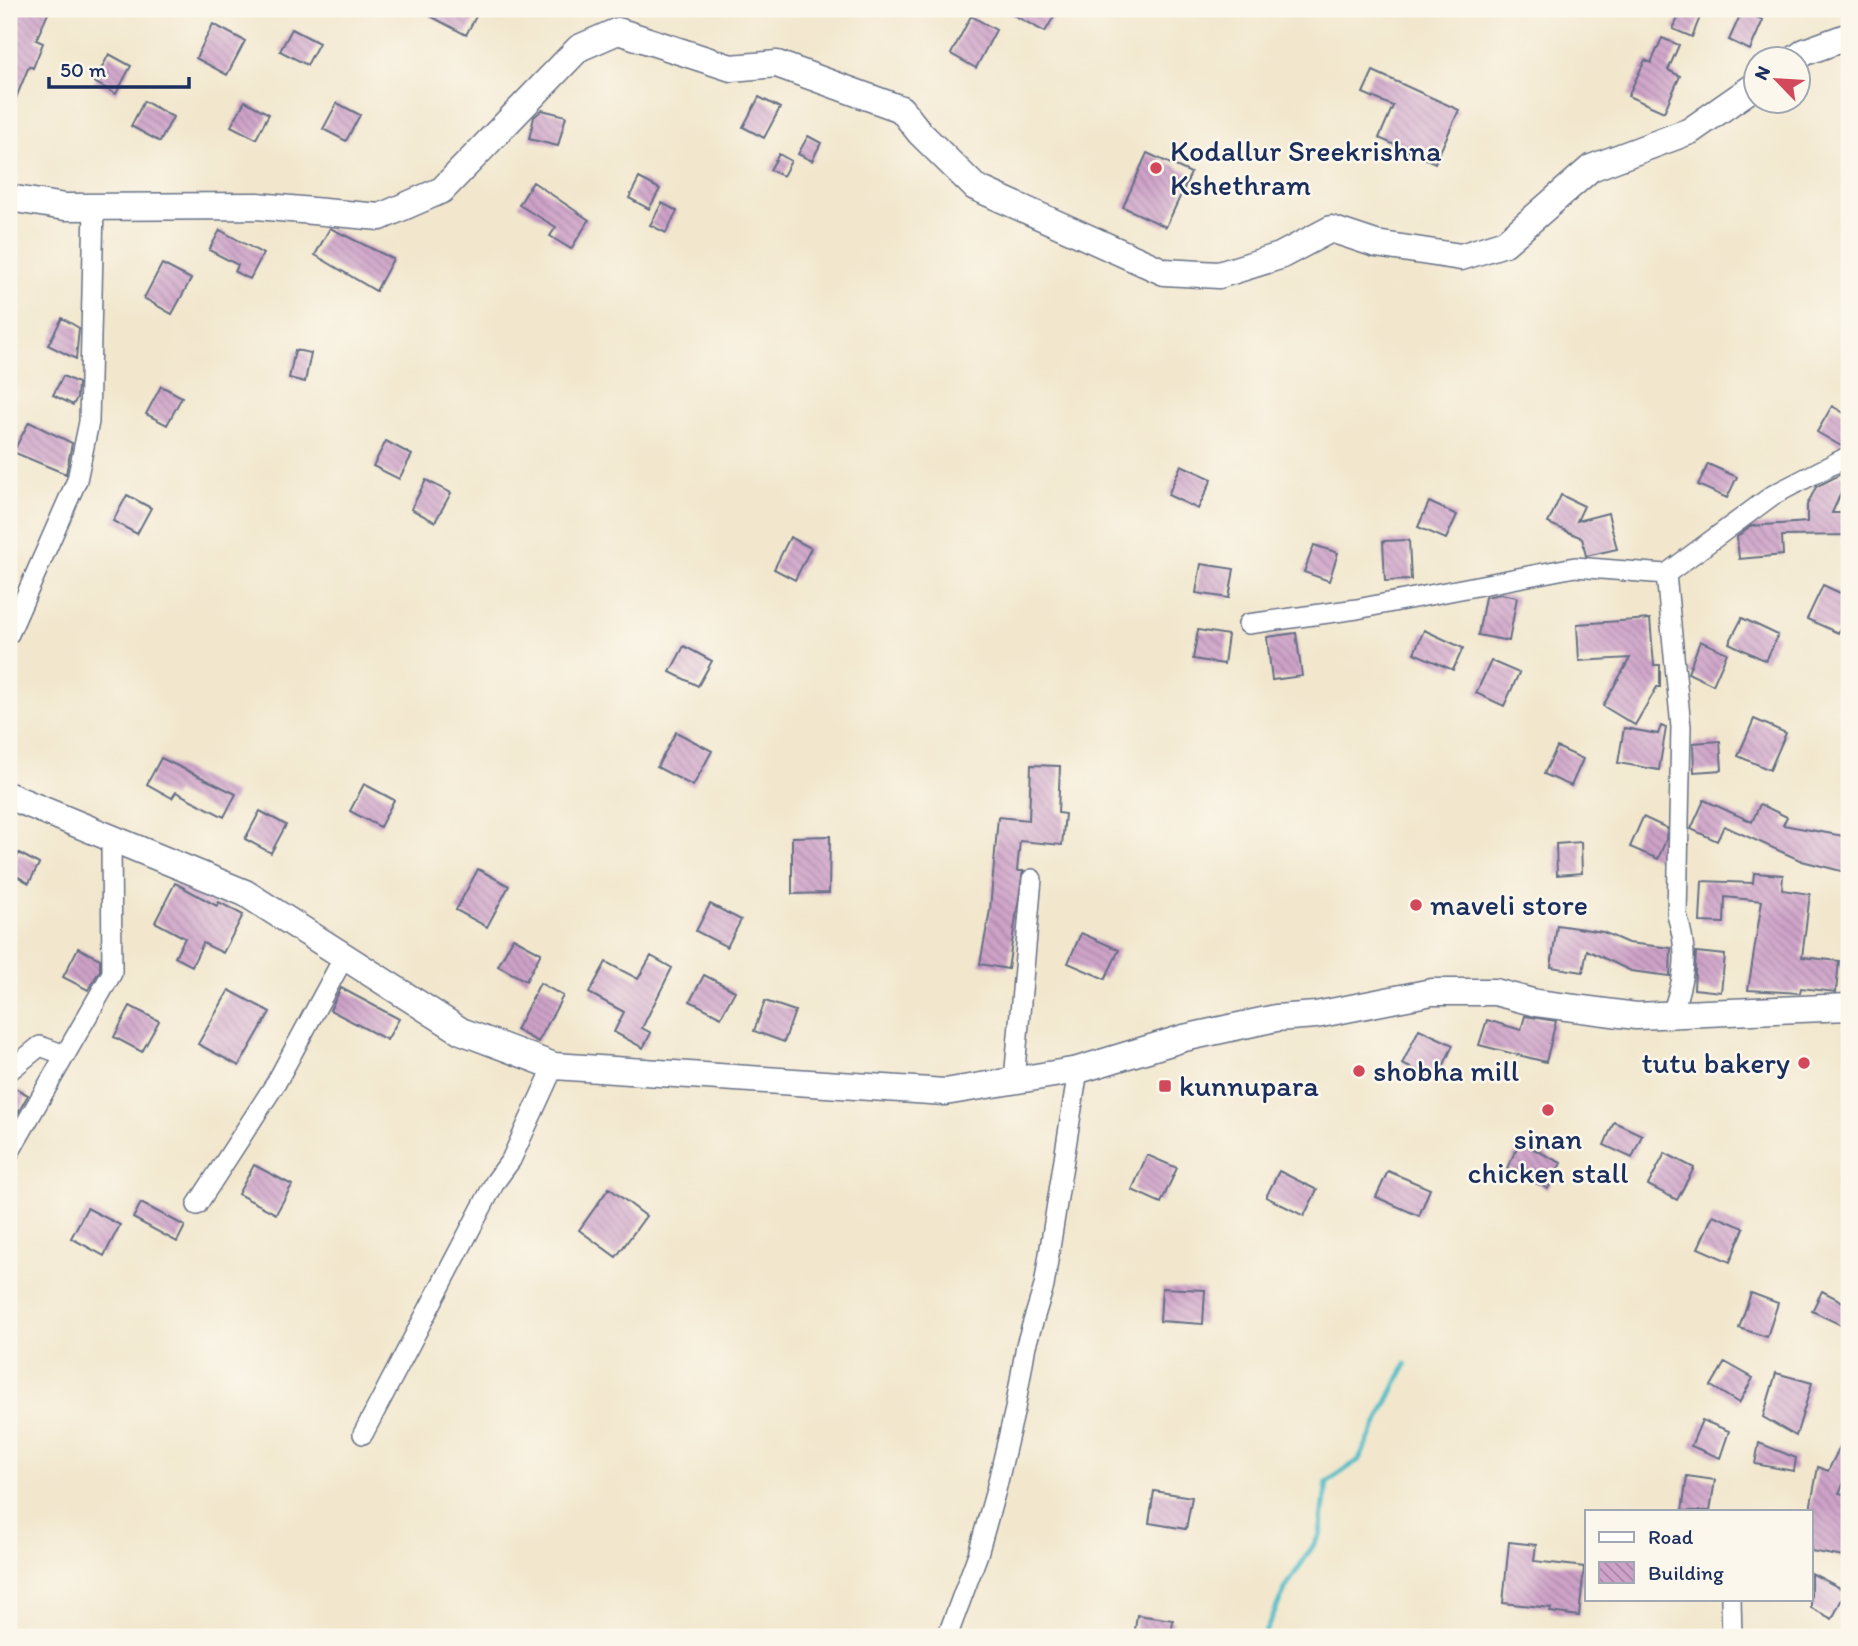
<svg xmlns="http://www.w3.org/2000/svg" width="1858" height="1646" font-family="Itim,sans-serif">
  <defs>
    <pattern id="building-back-hatch" width="6" height="6" patternUnits="userSpaceOnUse" patternTransform="scale(1.75)"><rect width="6" height="6" fill="#cfa3c9"/><path d="M-1 5l2 2M0 0l6 6M5-1l2 2" fill="none" stroke="#a785a6"/></pattern>
  </defs>
  <rect width="100%" height="100%" fill="#fbf7ec"/>
  <filter id="ink" filterUnits="userSpaceOnUse"><feTurbulence type="fractalNoise" baseFrequency=".0143" numOctaves="2"/><feDisplacementMap in="SourceGraphic" scale="14" xChannelSelector="R" yChannelSelector="G"/><feConvolveMatrix kernelMatrix="1 2 1 2 8 2 1 2 1" color-interpolation-filters="sRGB"/></filter>
  <filter id="wash" filterUnits="userSpaceOnUse"><feTurbulence type="fractalNoise" baseFrequency=".00686" numOctaves="4" result="noise"/><feDisplacementMap in="SourceGraphic" scale="28" xChannelSelector="R" yChannelSelector="G"/><feGaussianBlur stdDeviation="1.57" result="paint"/><feColorMatrix in="noise" values="0 0 0 0 0 0 0 0 0 0 0 0 0 0 0 0 0 1.4 0 .05"/><feComposite in="paint" operator="in"/></filter>
  <g filter="url(#wash)">
    <rect width="100%" height="100%" fill="#f2e7cd"/>
    <g fill="none" stroke-linecap="round" stroke-linejoin="round">
      <path stroke="#4dbbc6" stroke-width="5" d="M1263 1637 1286 1587 1320 1535 1327 1482 1359 1460 1406 1364"/>
    </g>
    <g id="blocks">
      <path fill="url(#building-back-hatch)" d="M17 9H50L36 40 43 43 33 68 29 66 9 115V30Z
        M417 9H480L466 35Z
        M1002 9H1058L1045 32Z
        M1682 9 1700 17 1692 37 1673 29Z
        M1742 11 1763 20 1750 50 1729 40Z
        M971 16 996 30 976 68 951 54Z
        M213 24 245 41 227 75 196 58Z
        M292 29 319 43 307 65 280 51Z
        M1662 38 1679 45 1668 70 1680 76 1664 112 1628 96 1645 60 1651 63Z
        M109 54 131 66 116 94 94 82Z
        M1373 71 1459 110 1435 163 1379 138 1393 106 1363 93Z
        M759 97 780 108 764 138 743 127Z
        M144 101 173 117 160 142 131 126Z
        M245 101 269 114 256 139 231 126Z
        M337 103 360 115 346 141 323 129Z
        M542 110 566 116 558 146 529 139 534 117Z
        M808 136 821 143 812 161 798 154Z
        M1147 153 1191 173 1166 227 1123 207Z
        M779 154 791 161 783 176 770 170Z
        M639 178 660 189 649 209 629 198Z
        M533 182 589 220 571 249 550 236 556 227 519 205Z
        M662 203 677 211 666 233 650 225Z
        M330 228 393 259 376 291 315 255Z
        M220 230 263 254 250 279 235 272 238 265 209 250Z
        M162 264 191 279 172 314 144 298Z
        M62 318 79 328 76 359 48 345Z
        M295 350 311 353 305 382 289 378Z
        M63 376 78 383 77 398 73 405 53 395Z
        M161 386 182 397 167 425 146 414Z
        M1832 406 1849 416V433L1841 446 1817 432Z
        M29 422 72 443 66 474 13 452Z
        M386 441 412 455 399 479 373 466Z
        M1708 464 1737 477 1727 498 1698 485Z
        M1181 465 1212 479 1198 509 1168 495Z
        M1841 474 1848 477 1832 513H1849V535L1782 536 1783 555 1739 559 1737 537 1751 526 1807 522V505L1816 487Z
        M426 480 451 493 435 522 411 509Z
        M127 495 151 508 137 534 113 521Z
        M1561 495 1584 506 1577 521 1608 513 1617 549 1586 556 1582 538 1548 523Z
        M1429 502 1457 515 1446 539 1418 527Z
        M790 537 811 548 795 580 774 569Z
        M1409 540 1411 580 1385 581 1383 541Z
        M1314 545 1338 553 1329 581 1304 572Z
        M1201 564 1234 569 1229 598 1196 593Z
        M1823 585 1849 597V609L1838 633 1807 619Z
        M1501 594 1517 597 1509 641 1478 635 1485 597Z
        M1742 618 1778 635 1766 661 1729 643Z
        M1650 619 1654 665H1660V687H1657L1635 725 1603 706 1630 658 1579 661 1577 624Z
        M1198 630 1228 635 1224 664 1193 659Z
        M1424 630 1463 648 1453 670 1414 653Z
        M1296 633 1302 676 1272 680 1267 637Z
        M1700 641 1727 653 1713 685 1688 673Z
        M684 646 712 661 698 686 670 672Z
        M1491 661 1519 673 1504 706 1476 693Z
        M1754 719 1786 733 1770 770 1738 756Z
        M1661 726 1666 728 1659 770 1618 763 1624 728 1658 734Z
        M676 732 712 751 693 786 657 767Z
        M1720 741 1722 770 1694 772 1693 743Z
        M1557 747 1583 759 1571 786 1544 774Z
        M161 758 236 794 224 817 176 792 172 798 147 784Z
        M1031 765 1060 766 1058 813 1065 814 1062 845 1020 841 1017 871H1023L1008 969 980 964 990 910 998 817 1029 820Z
        M364 784 394 800 380 827 350 811Z
        M1704 800 1752 822 1760 804 1787 817 1783 825 1849 837V873L1802 861 1724 826 1717 841 1691 829Z
        M260 811 286 825 271 853 245 839Z
        M1643 817 1667 828 1666 840 1658 859 1630 847Z
        M830 836 829 893 792 894V837Z
        M1581 842 1582 873 1557 875 1556 844Z
        M19 853 39 864 29 883 10 872Z
        M478 869 509 886 487 927 456 910Z
        M1754 873 1783 875 1782 890 1810 894 1802 957 1839 961 1836 992 1801 988 1800 993 1748 990 1762 901 1725 897 1724 923 1700 922 1702 881 1753 883Z
        M175 883 217 906 219 902 243 915 223 953 203 943 192 966 175 957 185 938 155 922Z
        M710 904 741 920 727 947 696 931Z
        M1557 925 1603 932 1628 943 1671 948 1670 976 1631 971 1587 950 1583 972 1551 967Z
        M1081 933 1119 950 1105 979 1068 963Z
        M513 938 541 953 526 981 498 966Z
        M78 948 100 959V970L88 990 63 977Z
        M1696 952 1725 955 1721 992 1694 989Z
        M651 956 672 968 642 1028 651 1033 643 1048 614 1032 624 1012 589 993 606 962 638 979Z
        M704 975 735 991 721 1017 690 1001Z
        M540 983 563 996 538 1042 516 1030Z
        M341 988 399 1019 387 1040 330 1010Z
        M229 990 270 1012 239 1066 198 1044Z
        M765 1001 795 1011 784 1042 754 1031Z
        M130 1006 159 1021 142 1052 114 1037Z
        M1525 1016 1556 1021 1546 1062 1479 1045 1487 1020 1521 1030Z
        M1419 1029 1453 1045 1437 1080 1402 1064Z
        M9 1085 28 1095 9 1129Z
        M1614 1122 1642 1135 1632 1158 1604 1145Z
        M1520 1142 1561 1163 1548 1189 1507 1168Z
        M1665 1153 1694 1168 1677 1200 1648 1185Z
        M1147 1155 1177 1168 1161 1203 1132 1190Z
        M254 1165 292 1185 276 1214 238 1194Z
        M1279 1171 1317 1190 1304 1216 1266 1197Z
        M1388 1171 1430 1189 1419 1216 1376 1197Z
        M609 1188 646 1216 616 1257 579 1230Z
        M141 1203 185 1226 177 1242 133 1218Z
        M87 1208 120 1225 104 1256 71 1238Z
        M1713 1215 1744 1228 1730 1262 1698 1248Z
        M1162 1288 1205 1290 1203 1324 1160 1321Z
        M1822 1291 1849 1305V1329L1812 1311Z
        M1751 1293 1778 1303 1767 1337 1739 1328Z
        M1725 1362 1753 1378 1739 1403 1711 1386Z
        M1776 1373 1812 1383 1796 1436 1763 1417Z
        M1702 1420 1729 1431 1720 1458 1691 1446Z
        M1849 1428V1472L1839 1493 1849 1495V1558L1811 1551V1504L1818 1467 1828 1471Z
        M1759 1443 1796 1458 1794 1471 1755 1464Z
        M1687 1476 1715 1480 1710 1511H1682Z
        M1154 1491 1192 1497 1186 1529 1149 1523Z
        M1509 1542 1536 1545 1534 1561 1584 1567 1579 1616 1550 1612 1551 1608 1503 1603Z
        M1811 1573 1846 1591 1832 1619 1811 1608Z
        M1137 1615 1173 1620 1171 1637H1134Z"/>
    </g>
  </g>
  <g filter="url(#ink)">
    <use href="#blocks" fill-opacity="0" stroke="#666f85" stroke-width="2"/>
    <g fill="none" stroke-linecap="round" stroke-linejoin="round">
      <defs>
        <path id="street" d="M1248 624 1357 609 1575 567 1666 574
          M9 634 77 480 89 422 94 207
          M1671 1016C1685 977 1689 954 1677 915L1681 727 1666 574 1773 495 1849 456
          M9 1071 40 1046 65 1055
          M1014 1080 1032 879
          M9 1153 112 973 111 838
          M197 1205 276 1083 345 955
          M363 1434 495 1182 511 1160 554 1066
          M1731 1599 1732 1637
          M947 1637 978 1554 996 1490 1015 1409 1026 1345 1044 1286 1078 1070"/>
        <path id="secondary" d="M1794 60 1805 52 1849 36
          M9 198 65 207 257 206 380 217 442 190 579 48 618 31 731 68 777 64 901 109 920 133 975 187 1164 272 1219 275 1280 256 1331 229 1376 244 1461 257 1505 243 1591 168 1690 131 1756 85
          M9 796 245 893 461 1031 554 1066 945 1092 1078 1070 1184 1038 1276 1018 1316 1015 1432 992H1495L1536 1003 1636 1016 1849 1007"/>
      </defs>
      <use href="#street" stroke="#666f85" stroke-width="22"/>
      <use href="#secondary" stroke="#666f85" stroke-width="29"/>
      <use href="#street" stroke="#fff" stroke-width="19"/>
      <use href="#secondary" stroke="#fff" stroke-width="26"/>
    </g>
  </g>
  <g fill="#d1495b" stroke="#fbf7ec" stroke-width="2.5">
    <circle cx="1156" cy="168" r="7"/>
    <circle cx="1416" cy="905" r="7"/>
    <circle cx="1804" cy="1063" r="7"/>
    <circle cx="1359" cy="1071" r="7"/>
    <rect x="1158" y="1079" width="14" height="14" rx="3.5"/>
    <circle cx="1548" cy="1110" r="7"/>
  </g>
  <g text-anchor="middle" stroke-width="5" stroke-linejoin="round" paint-order="stroke">
    <g font-size="30" fill="#1b2f5e" stroke="#fbf7ec" text-anchor="start">
      <text x="1170" y="161">Kodallur Sreekrishna<tspan x="1170" dy="34">Kshethram</tspan></text>
      <text x="1430" y="915">maveli store</text>
      <text x="1790" y="1073" text-anchor="end">tutu bakery</text>
      <text x="1373" y="1081">shobha mill</text>
      <text x="1179" y="1096">kunnupara</text>
      <text x="1548" y="1149" text-anchor="middle">sinan<tspan x="1548" dy="34">chicken stall</tspan></text>
    </g>
  </g>
  <rect width="1858" height="1646" fill="none" stroke="#fbf7ec" stroke-width="35"/>
  <rect x="1585" y="1510" width="228" height="91" fill="#fbf7ec" stroke="#a1a7b3" stroke-width="2"/>
  <rect x="1599" y="1532" width="35" height="10" fill="#ffffff" stroke="#a1a7b3" stroke-width="2"/>
  <text x="1648" y="1544" font-size="21" fill="#1b2f5e">Road</text>
  <rect x="1599" y="1562" width="35" height="21" fill="url(#building-back-hatch)" stroke="#a1a7b3" stroke-width="2"/>
  <text x="1648" y="1580" font-size="21" fill="#1b2f5e">Building</text>
  <g transform="translate(1777 80) rotate(295)"><circle r="33" fill="#fbf7ec" stroke="#a1a7b3" stroke-width="2"/>
  <path d="M0-5L12 26L0 18L-12 26Z" fill="#d1495b"/>
  <text y="-10" font-size="19" font-weight="bold" text-anchor="middle" fill="#1b2f5e">N</text>
  </g>
  <path d="M49 77v10h140v-10" fill="none" stroke="#1b2f5e" stroke-width="3.5"/>
  <text x="60" y="77" font-size="21" fill="#1b2f5e" stroke="#fbf7ec" stroke-width="5" paint-order="stroke">50 m</text>
</svg>
